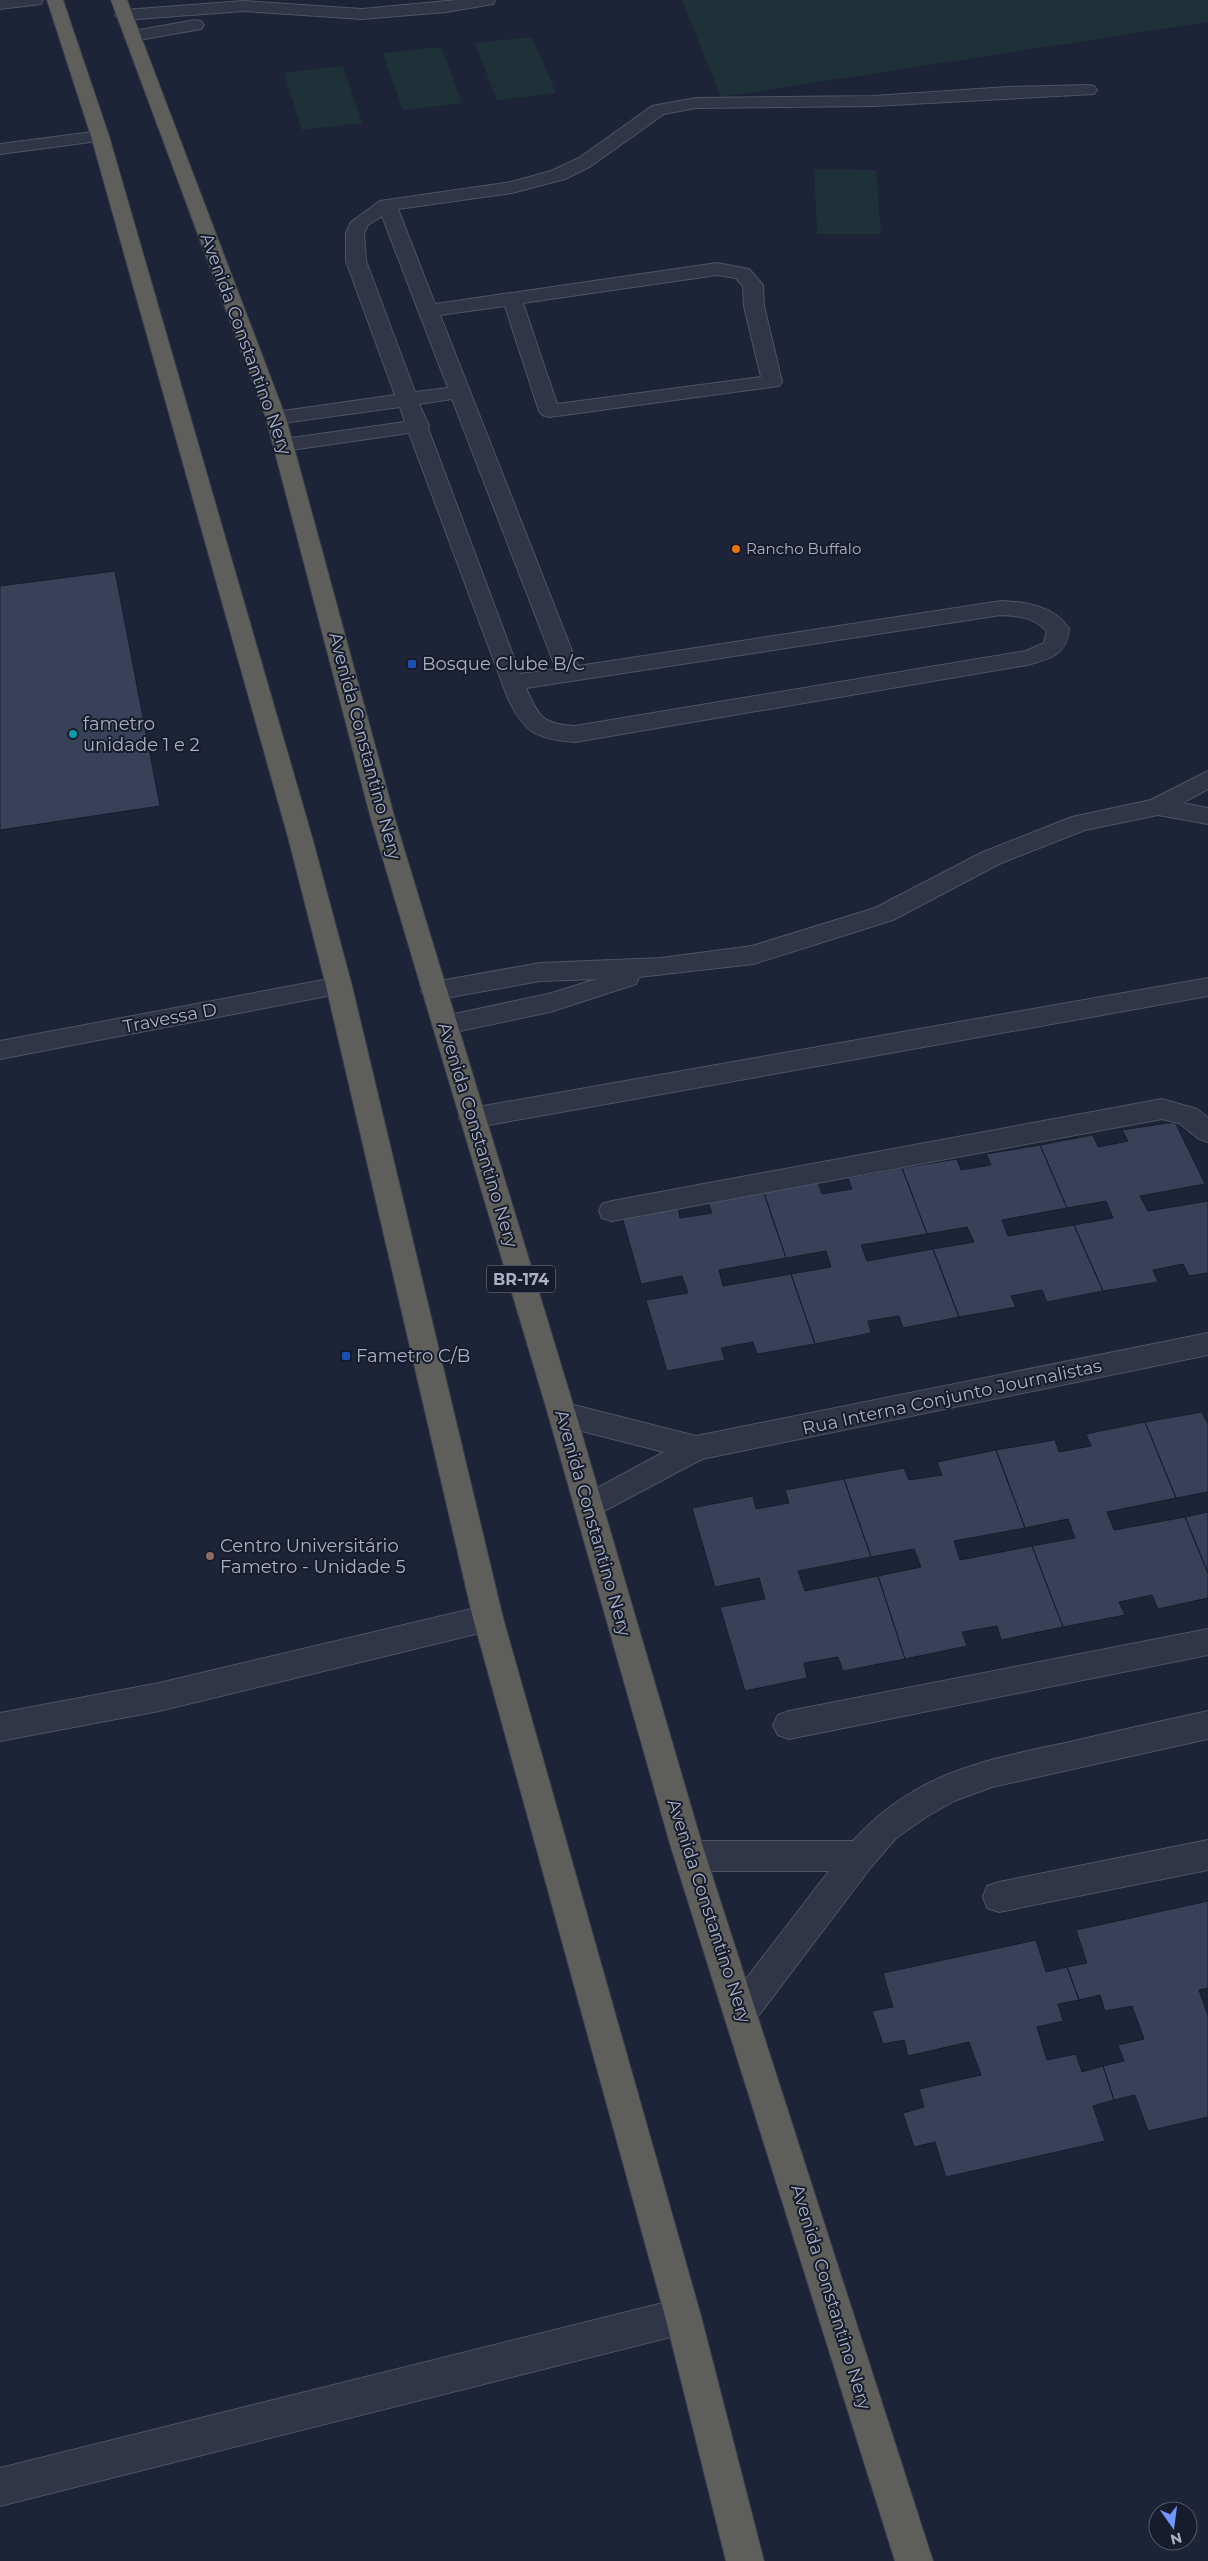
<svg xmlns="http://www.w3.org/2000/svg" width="1208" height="2561" font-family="Montserrat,sans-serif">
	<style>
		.green { fill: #1f3138 }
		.building { fill: #384158; stroke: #181e2d }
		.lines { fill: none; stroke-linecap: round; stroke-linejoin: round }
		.service-casing { stroke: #4e5365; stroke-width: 2 }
		.minor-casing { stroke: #4e5365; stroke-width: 2 }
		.trunk-casing { stroke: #383e4e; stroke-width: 2 }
		.service { fill: #303647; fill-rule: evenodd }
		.minor { fill: #303647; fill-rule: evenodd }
		.trunk { fill: #5e5e5a; fill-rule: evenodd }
		.food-dot { fill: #e8710a; stroke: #161c2b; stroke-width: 2 }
		.transit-dot { fill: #1a4fb4; stroke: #161c2b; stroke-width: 2 }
		.culture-dot { fill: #0f9aa8; stroke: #161c2b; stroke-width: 2 }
		.education-dot { fill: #8d6e63; stroke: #161c2b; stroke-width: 2 }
		.labels { text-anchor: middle; stroke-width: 4; stroke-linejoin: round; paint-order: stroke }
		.far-poi-label { font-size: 15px; fill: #aab0c5; stroke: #161c2b; text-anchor: start }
		.shield { fill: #161c2b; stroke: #7e8497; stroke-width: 1 }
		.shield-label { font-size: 16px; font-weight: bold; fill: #aab0c5 }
		.street-label { font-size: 18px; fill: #aab0c5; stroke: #161c2b }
		.poi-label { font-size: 18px; fill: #aab0c5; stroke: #161c2b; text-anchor: start }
	</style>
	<rect width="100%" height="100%" fill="#1d2437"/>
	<path class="green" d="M682 0H1208V22L721 97Z
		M532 37 556 93 497 100 475 43Z
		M441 47 462 103 403 110 383 53Z
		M343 66 362 123 302 130 284 73Z
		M814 169 876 170 881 234H817Z"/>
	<path class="building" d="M115 571 160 806 0 830V586Z
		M1175 1122 1205 1184 1140 1196 1148 1211 1208 1201V1273L1189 1276 1183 1264 1153 1270 1158 1282 1103 1291 1074 1225 1113 1218 1106 1201 1067 1208 1040 1145 1093 1135 1098 1147 1128 1141 1122 1130Z
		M1040 1145 1067 1208 1002 1220 1008 1236 1074 1225 1103 1291 1047 1302 1042 1290 1011 1296 1016 1307 959 1317 933 1249 974 1242 967 1227 927 1234 902 1168 957 1159 961 1170 991 1165 986 1154Z
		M902 1168 927 1234 861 1245 867 1261 933 1249 959 1317 903 1328 899 1316 868 1321 871 1333 815 1344 791 1274 831 1267 826 1251 786 1258 764 1193 818 1183 822 1194 852 1189 848 1178Z
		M764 1193 786 1258 719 1270 723 1286 791 1274 815 1344 757 1354 753 1342 721 1348 725 1360 667 1371 646 1300 688 1293 682 1276 641 1284 622 1217 678 1207 680 1218 712 1213 708 1202Z
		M1202 1412 1208 1424V1492L1176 1498 1145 1422Z
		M1145 1422 1176 1498 1107 1512 1114 1530 1185 1517 1208 1573V1598L1158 1609 1152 1595 1119 1602 1125 1615 1063 1627 1032 1546 1075 1538 1068 1519 1025 1528 996 1450 1055 1440 1059 1452 1091 1446 1086 1434Z
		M996 1450 1025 1528 954 1541 960 1560 1032 1546 1063 1627 1001 1640 997 1626 962 1632 967 1646 905 1659 878 1576 921 1567 914 1549 871 1557 844 1479 904 1468 909 1480 942 1475 937 1462Z
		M844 1479 871 1557 798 1571 805 1591 878 1576 905 1659 843 1671 838 1657 804 1663 807 1678 745 1691 720 1607 765 1599 759 1578 715 1587 692 1508 753 1496 756 1509 789 1503 785 1490Z
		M1208 1512V1573L1185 1517Z
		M1208 1901V1988L1199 1990 1208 2016V2117L1148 2131 1135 2095 1114 2100 1103 2066 1124 2061 1118 2045 1144 2039 1132 2006 1105 2011 1100 1995 1079 2000 1067 1967 1087 1963 1076 1930Z
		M1036 1940 1046 1972 1067 1967 1079 2000 1058 2004 1063 2021 1037 2027 1047 2060 1076 2054 1082 2072 1103 2066 1114 2100 1093 2106 1105 2141 946 2177 935 2142 914 2147 903 2113 924 2107 919 2089 981 2075 969 2042 908 2056 904 2040 883 2044 872 2011 893 2007 883 1973Z"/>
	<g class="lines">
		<defs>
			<path id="service" d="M457 0H495L493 4 487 5 446 12 362 19 244 11 124 20 118 19 115 15 118 11 124 10 244 1 362 9Z
				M195 20 201 21 204 25 201 29 133 41 127 40 124 36 127 32 133 31Z
				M1088 85 1094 86 1097 90 1094 94 873 106 696 108 664 114 591 166 565 179 512 193 398 209 435 304 717 263 749 269 763 285 764 306 782 382 779 386 549 417 542 415 539 411 505 306 440 315 578 666 1001 601C1027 602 1054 606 1069 629 1067 655 1050 659 1027 665L575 742C536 739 523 732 507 696L409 433 284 451 277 449 274 445 277 441 284 439 405 422 400 407 276 424 269 422 266 418 269 414 276 412 395 395 346 261V233L351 222 380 201 511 182 551 171 579 158 652 106 696 98 873 96 1008 87ZM382 216 448 388 415 392 366 261 364 233 368 225ZM717 275 736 278 743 286 744 306 761 377 557 404 523 303ZM452 399 556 669 520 674 428 428 429 426 419 404ZM1001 615C1020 616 1033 617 1047 631L1044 643 1026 651 575 726C542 724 539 717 526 688Z
				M339 977 348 980 352 986 348 992 0 1059V1041Z
				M1208 978V996L472 1128 463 1125 459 1118 463 1111 472 1108Z
				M488 1605 499 1609 503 1618 499 1627 488 1631 159 1711 0 1741V1713L159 1683Z"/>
			<path id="minor" d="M0 0H43L41 4 0 9Z
				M100 131 106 132 109 136 106 140 0 154V144Z
				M1208 771V789L1183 803 1208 808V824L1158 815 1085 830 999 864 893 920 753 964 639 977 636 984 550 1012 445 1034 436 1032 432 1025 436 1018 548 994 597 979 540 981 434 1000 425 997 421 991 425 985 434 982 540 963 661 958 752 946 875 908 983 852 1072 817 1151 800Z
				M1162 1099 1197 1109 1208 1118V1142L1199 1139 1179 1123 1162 1119 612 1221 602 1218 599 1211 602 1204 612 1201Z
				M1208 1333V1355L702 1459 589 1519 579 1516 574 1507 579 1498 664 1452 562 1426 552 1422 548 1414 552 1406 562 1402 696 1436Z
				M1208 1629V1655L789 1739 778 1735 773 1725 778 1715 789 1711Z
				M1208 1711V1739L992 1787 954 1801 926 1817 896 1838 871 1867 753 2023 741 2028 729 2023 724 2012 729 2001 829 1871H691L680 1867 675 1856 680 1845 691 1841H853C914 1773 984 1760 1070 1742 1116 1731 1162 1721 1208 1711Z
				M1208 1840V1870L999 1912 987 1908 983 1897 987 1886 999 1882Z
				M683 2298 696 2303 701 2316 696 2329 683 2334 0 2506V2468Z"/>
			<path id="trunk" d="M47 0H63L109 136 312 837 352 986 503 1618 701 2316 764 2561H726L665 2316 473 1618 326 986 288 837 91 136Z
				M111 0H127L286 418 395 819 576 1414 702 1844 933 2561H895L670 1844 548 1414 371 819 266 418Z"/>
		</defs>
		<use href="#service" class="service-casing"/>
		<use href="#minor" class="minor-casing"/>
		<use href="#trunk" class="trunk-casing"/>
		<use href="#service" class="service"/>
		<use href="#minor" class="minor"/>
		<use href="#trunk" class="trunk"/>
	</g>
	<circle class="food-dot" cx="736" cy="549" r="5"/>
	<g class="transit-dot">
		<rect x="407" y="659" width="10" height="10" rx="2.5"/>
		<rect x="341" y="1351" width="10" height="10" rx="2.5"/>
	</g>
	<circle class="culture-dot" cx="73" cy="734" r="5"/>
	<circle class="education-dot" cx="210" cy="1556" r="5"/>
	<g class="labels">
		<g class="far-poi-label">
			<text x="746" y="554">Rancho Buffalo</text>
		</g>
		<rect class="shield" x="487" y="1265.5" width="68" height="27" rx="4"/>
		<g class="shield-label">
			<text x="521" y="1285">BR-174</text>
		</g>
		<g class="street-label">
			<text transform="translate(246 344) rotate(70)" y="6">Avenida Constantino Nery</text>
			<text transform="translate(365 746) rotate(75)" y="6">Avenida Constantino Nery</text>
			<text transform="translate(170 1018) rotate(-11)" y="6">Travessa D</text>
			<text transform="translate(478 1135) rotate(73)" y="6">Avenida Constantino Nery</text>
			<text transform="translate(952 1397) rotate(-12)" y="6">Rua Interna Conjunto Journalistas</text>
			<text transform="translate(593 1523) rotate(74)" y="6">Avenida Constantino Nery</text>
			<text transform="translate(709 1911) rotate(72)" y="6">Avenida Constantino Nery</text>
			<text transform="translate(831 2297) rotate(73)" y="6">Avenida Constantino Nery</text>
		</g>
		<g class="poi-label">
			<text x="422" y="670">Bosque Clube B/C</text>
			<text x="83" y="730">fametro<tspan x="83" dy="21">unidade 1 e 2</tspan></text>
			<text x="356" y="1362">Fametro C/B</text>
			<text x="220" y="1552">Centro Universitário<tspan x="220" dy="21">Fametro - Unidade 5</tspan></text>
		</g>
	</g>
	<g transform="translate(1173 2526) rotate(166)"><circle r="24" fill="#161c2b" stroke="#515769"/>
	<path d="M0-4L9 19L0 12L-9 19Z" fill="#7494ff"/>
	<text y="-8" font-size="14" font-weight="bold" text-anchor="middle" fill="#aab0c5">N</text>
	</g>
</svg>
